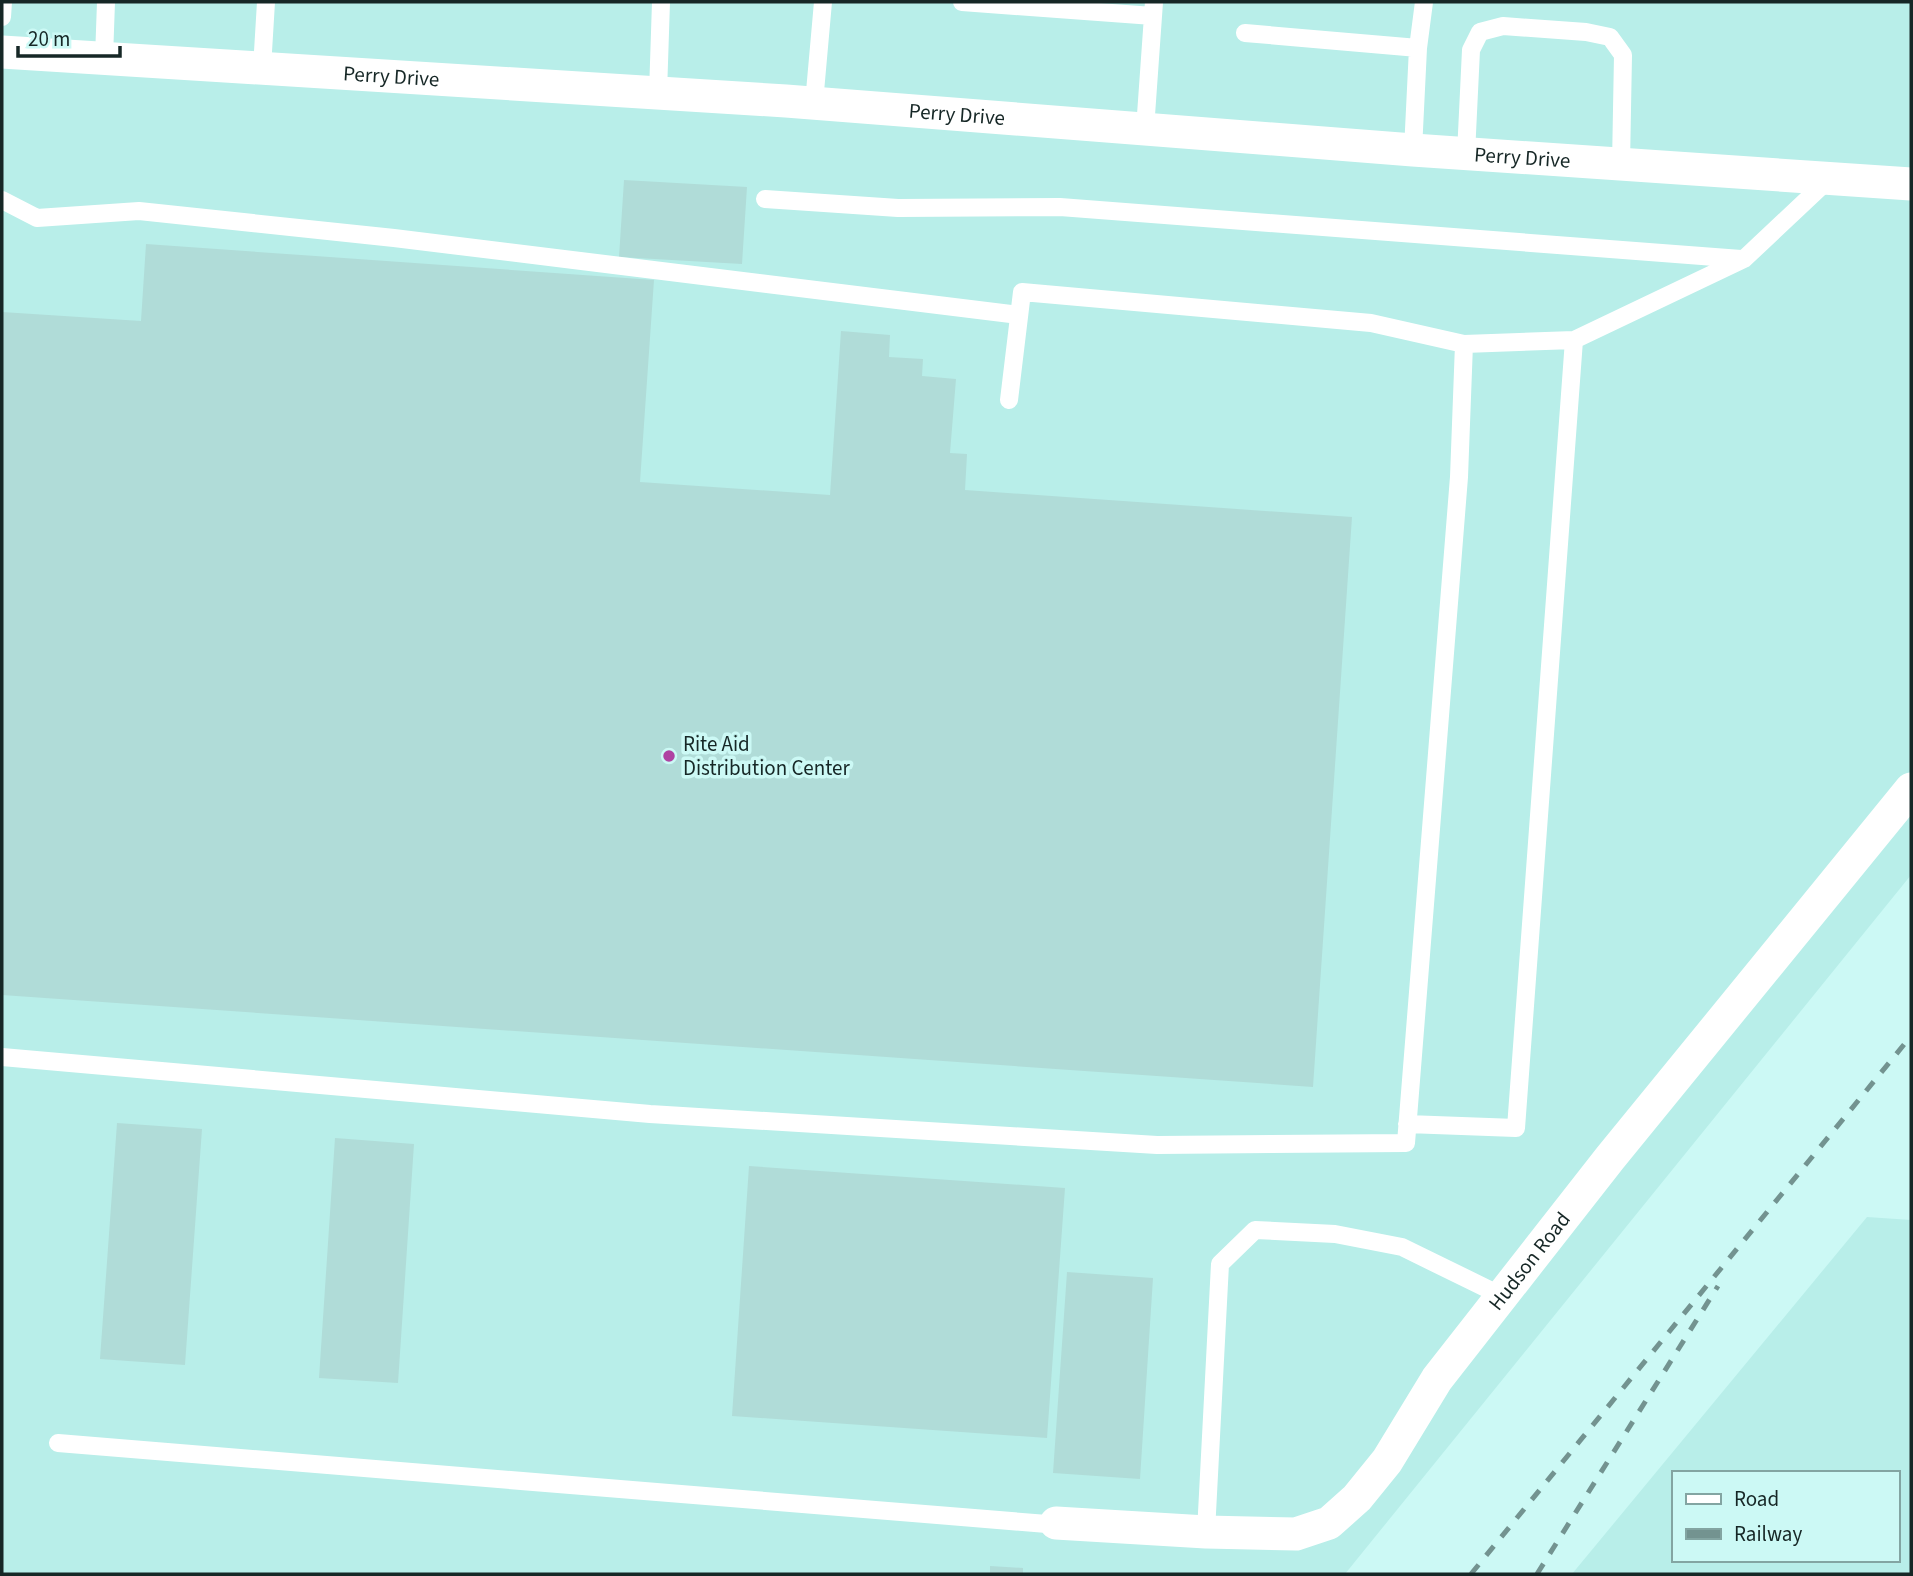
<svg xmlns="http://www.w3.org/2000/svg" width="1913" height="1576" font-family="'Source Sans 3',sans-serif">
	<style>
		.built { fill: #b8eee9; fill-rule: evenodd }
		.building { fill: #b0dcd8 }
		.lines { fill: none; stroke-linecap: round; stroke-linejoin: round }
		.service { stroke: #fff; stroke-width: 18 }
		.minor { stroke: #fff; stroke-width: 33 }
		.rail { stroke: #739390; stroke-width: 5; stroke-dasharray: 12 12; stroke-linecap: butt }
		.poi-dot { fill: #af43a2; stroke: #ccf9f5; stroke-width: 2.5 }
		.labels { text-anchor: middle; stroke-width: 7; stroke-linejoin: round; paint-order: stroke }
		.street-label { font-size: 21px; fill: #162726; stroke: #ccf9f5 }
		.poi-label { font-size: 21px; fill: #162726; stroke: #ccf9f5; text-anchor: start }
	</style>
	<rect width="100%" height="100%" fill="#ccf9f5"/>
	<path class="built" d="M2 2H1911V875L1345 1574H2Z
		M1867 1217 1911 1220V1574H1572ZM1673 1473H1897V1560H1673Z"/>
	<path class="building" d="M624 180 747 187 742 264 619 257Z
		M146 244 654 280 640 482 830 495 841 331 890 335 889 357 923 359 922 376 956 379 950 453 967 454 965 490 1352 517 1313 1087 2 995V312L141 321Z
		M117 1123 202 1129 185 1365 100 1359Z
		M335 1138 414 1144 398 1383 319 1378Z
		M749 1166 1065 1188 1047 1438 732 1416Z
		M1067 1272 1153 1278 1140 1479 1053 1473Z
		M990 1566 1023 1568V1574H990Z"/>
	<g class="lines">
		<path class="service" d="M962 2 1153 16
			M2 17 3 2
			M1245 33 1418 48 1413 150
			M1418 48 1424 2
			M104 58 106 2
			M262 68 266 2
			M658 93 661 2
			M814 103 823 2
			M1145 129 1154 2
			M1466 154 1471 50 1480 32 1503 26 1586 32 1610 37 1623 55 1621 164
			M765 199 898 208 1060 207 1741 259
			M2 200 37 218 139 211 394 238 1019 315
			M1009 400 1022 292 1371 323 1464 344
			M2 1057 650 1114 1157 1145 1406 1143 1459 477 1464 344 1574 340 1744 259 1829 179
			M1407 1124 1516 1128 1574 340
			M58 1443 1047 1524 1056 1523
			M1206 1532 1220 1264 1255 1230 1335 1234 1402 1247 1502 1296"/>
		<g class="minor">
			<path id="s1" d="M2 52 786 101 1413 150 1911 184"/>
			<path id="s2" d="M1056 1523 1206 1532 1296 1534 1329 1523 1357 1498 1387 1461 1437 1379 1610 1158 1911 789"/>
		</g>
		<path class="rail" d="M1471 1574 1911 1036
			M1537 1574 1718 1286"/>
	</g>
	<circle class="poi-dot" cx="669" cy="756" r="7"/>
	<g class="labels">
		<g class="street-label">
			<text dy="7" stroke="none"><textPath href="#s1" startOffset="390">Perry Drive</textPath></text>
			<text dy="7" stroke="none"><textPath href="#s1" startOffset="957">Perry Drive</textPath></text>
			<text dy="7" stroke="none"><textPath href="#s1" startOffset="1524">Perry Drive</textPath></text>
			<text dy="7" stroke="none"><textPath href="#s2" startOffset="606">Hudson Road</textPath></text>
		</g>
		<g class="poi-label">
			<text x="683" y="751">Rite Aid<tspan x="683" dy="24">Distribution Center</tspan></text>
		</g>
	</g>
	<rect width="1913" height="1576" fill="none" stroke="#162726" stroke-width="7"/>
	<rect x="1672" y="1471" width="228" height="91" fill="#ccf9f5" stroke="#83a5a2" stroke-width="2"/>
	<rect x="1686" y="1494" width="35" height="10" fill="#ffffff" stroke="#83a5a2" stroke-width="2"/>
	<text x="1734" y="1506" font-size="21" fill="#162726">Road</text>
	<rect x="1686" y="1529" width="35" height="10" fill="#739390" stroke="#83a5a2" stroke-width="2"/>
	<text x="1734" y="1541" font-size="21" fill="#162726">Railway</text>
	<path d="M18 46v10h102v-10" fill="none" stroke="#162726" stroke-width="3.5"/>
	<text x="28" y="46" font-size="21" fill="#162726" stroke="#ccf9f5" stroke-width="5" paint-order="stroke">20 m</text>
</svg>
